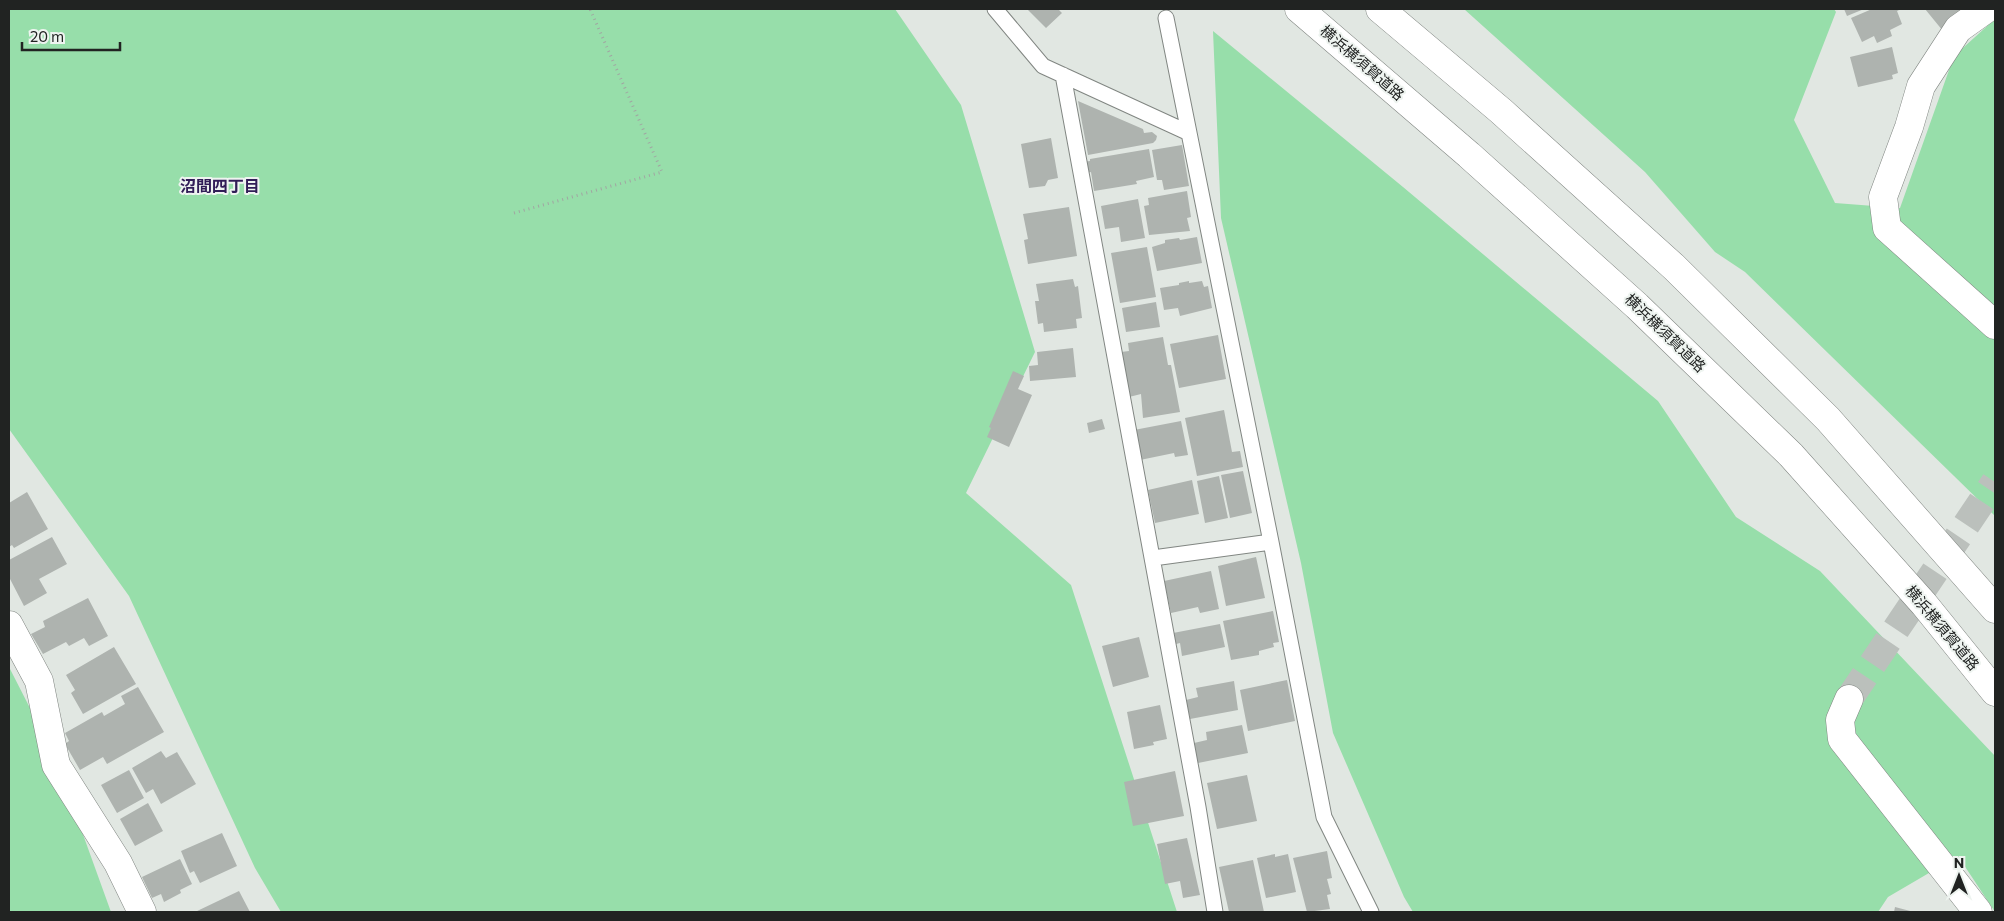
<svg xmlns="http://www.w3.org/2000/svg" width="2004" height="921" font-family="Commissioner,'Noto Sans JP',sans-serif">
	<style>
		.green { fill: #97deaa }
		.building { fill: #aeb3af }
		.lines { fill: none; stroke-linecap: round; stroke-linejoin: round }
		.street-tunnel { stroke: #bbc0bc; stroke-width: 28; stroke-dasharray: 28 14; stroke-linecap: butt }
		.lane-casing { stroke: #818682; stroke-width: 17 }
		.street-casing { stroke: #818682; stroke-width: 29 }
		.highway-casing { stroke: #818682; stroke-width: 29 }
		.path { stroke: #a1a6a2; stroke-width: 3; stroke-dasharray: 1 4; stroke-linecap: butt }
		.lane { stroke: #fff; stroke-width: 15 }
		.street { stroke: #fff; stroke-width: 28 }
		.highway { stroke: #fff; stroke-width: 28 }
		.labels { text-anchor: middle; stroke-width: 4; stroke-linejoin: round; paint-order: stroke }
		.street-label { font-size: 15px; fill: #212322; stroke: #eef4f0 }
		.neighbourhood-label { font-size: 16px; font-weight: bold; fill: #311d57; stroke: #eef4f0 }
	</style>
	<rect width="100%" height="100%" fill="#e1e7e2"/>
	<path class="green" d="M9 9H895L961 105 1035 352 966 493 1071 585 1177 912H281L255 868 129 596 9 429Z
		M1464 9H1834L1836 12 1794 120 1835 203 1900 208 1954 56 1995 19V516L1745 272 1715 252 1645 172Z
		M1213 31 1403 187 1658 401 1736 517 1820 571 1995 756V912L1958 856 1888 897 1878 912H1413L1404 897 1333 733 1301 563 1221 218Z
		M9 667 55 757 111 912H9Z"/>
	<path class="building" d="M1027 9H1060L1059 10 1062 13 1046 28Z
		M1844 9H1864L1847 16Z
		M1872 9H1901L1897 11 1902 24 1890 30 1892 36 1877 43 1874 36 1862 42 1851 18Z
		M1925 9H1972L1943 31Z
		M1892 47 1898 73 1892 75 1893 79 1858 87 1850 57Z
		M1078 101 1143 129 1144 133 1152 132 1157 136 1156 140 1153 143 1088 155Z
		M1051 138 1058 178 1048 180 1045 186 1029 188 1021 144Z
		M1182 145 1189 186 1164 190 1162 180H1157L1152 150Z
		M1149 149 1154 177 1136 181 1137 184 1094 191 1091 172 1084 174 1082 162 1090 161V159Z
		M1187 191 1191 217 1187 218 1190 231 1149 235 1144 206 1149 205 1148 198Z
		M1138 199 1145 238 1121 242 1119 227 1105 229 1101 206Z
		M1069 207 1077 256 1028 264 1024 240 1028 239 1023 214Z
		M1197 237 1202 263 1157 271 1152 247 1165 243V240L1179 238 1180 240Z
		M1147 247 1156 297 1120 303 1111 253Z
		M1073 279 1075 287 1078 286 1082 318 1076 319 1077 328 1044 332 1043 323 1038 324 1035 301H1039L1036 284Z
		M1189 281V283L1202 281 1204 287 1208 286 1212 308 1180 316 1178 308 1164 310 1160 288 1179 285V283Z
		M1156 302 1160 327 1126 332 1122 308Z
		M1218 335 1226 379 1179 388 1170 344Z
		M1163 337 1168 365H1171L1180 412 1143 418 1141 394 1129 397 1121 352 1129 351 1128 343Z
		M1073 348 1076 377 1030 381 1029 366 1038 365 1037 352Z
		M1013 371 1024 376 1018 389 1032 395 1009 447 987 437 991 428 989 427Z
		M1224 410 1232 452 1240 451 1243 467 1197 476 1185 418Z
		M1102 419 1105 429 1089 433 1087 423Z
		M1181 421 1188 455 1175 457 1174 453 1140 460 1134 430Z
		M1243 471 1252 513 1230 518 1221 475Z
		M1219 476 1228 518 1205 523 1197 481Z
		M1192 480 1199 514 1155 523 1148 490Z
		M27 492 48 529 14 548 12 545 9 547V503Z
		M52 537 67 564 39 579 47 593 24 606 9 577V560Z
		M1256 557 1265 598 1226 606 1218 566Z
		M1211 571 1219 609 1200 613 1198 607 1171 613 1164 581Z
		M88 598 108 636 89 646 84 638 69 646 66 642 43 654 31 634 45 627 43 621Z
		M1273 611 1279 642 1273 643 1274 647 1259 651V655L1231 660 1223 621Z
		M1220 624 1225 647 1182 656 1180 643 1176 644 1173 633Z
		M1139 637 1149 677 1113 687 1102 646Z
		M114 647 136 684 83 714 71 693 75 690 66 675Z
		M1287 680 1295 721 1248 731 1240 690Z
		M1234 681 1238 710 1190 719 1186 700 1198 697 1196 688Z
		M138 687 164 732 107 764 103 757 80 770 65 744 69 741 65 733 102 712 104 716 125 704 121 696Z
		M1160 705 1167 739 1153 742 1154 745 1134 749 1127 712Z
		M1242 725 1248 753 1198 763 1194 743 1207 740 1206 732Z
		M161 751 166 758 177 752 196 784 161 804 153 789 146 793 132 768Z
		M129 770 144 798 117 813 101 785Z
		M1175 771 1184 816 1133 826 1124 782Z
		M1247 775 1257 821 1217 829 1207 783Z
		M148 803 163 831 135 846 120 819Z
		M222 833 237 866 200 883 194 871 190 873 181 851Z
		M1187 838 1200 895 1183 898 1180 881 1165 884 1157 844Z
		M1327 851 1332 878 1327 879 1331 894 1327 895 1330 909 1307 912 1293 858Z
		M1275 854V857L1288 854 1296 892 1266 898 1257 858Z
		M180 859 192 884 180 890 181 893 164 902 161 894 152 898 142 877Z
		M1253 860 1264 912H1229L1219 867Z
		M239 891 250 912H195Z
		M1895 907 1914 912H1894Z"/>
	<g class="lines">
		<path class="street-tunnel" d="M1849 699 1995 482"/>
		<defs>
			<path id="lane" d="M995 9 1043 66 1189 133
				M1166 18 1271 542 1324 817 1371 912
				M1063 75 1198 807 1215 912
				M1153 558 1271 542"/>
			<path id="street" d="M1986 9 1958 29 1921 86 1909 127 1883 197 1887 228 1995 325
				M9 625 39 681 56 765 118 863 142 912
				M1849 699 1840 720 1842 739 1978 912"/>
			<path id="highway" d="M1299 9 1469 155 1637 306 1791 455 1924 604 1995 692
				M1380 9 1501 111 1674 267 1828 419 1995 609"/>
		</defs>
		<use href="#lane" class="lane-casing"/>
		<use href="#street" class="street-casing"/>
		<use href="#highway" class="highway-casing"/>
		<path class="path" d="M514 213 662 172 590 9"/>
		<use href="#lane" class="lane"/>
		<use href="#street" class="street"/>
		<use href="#highway" class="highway"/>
	</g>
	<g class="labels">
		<g class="street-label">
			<text transform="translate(1362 63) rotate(41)" y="5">横浜横須賀道路</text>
			<text transform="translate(1665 333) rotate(44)" y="5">横浜横須賀道路</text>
			<text transform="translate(1942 628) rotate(50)" y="5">横浜横須賀道路</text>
		</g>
		<g class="neighbourhood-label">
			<text x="220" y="192">沼間四丁目</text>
		</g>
	</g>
	<rect width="2004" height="921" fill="none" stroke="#212322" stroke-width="20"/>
	<g transform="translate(1959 876)" stroke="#eef4f0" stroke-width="4" paint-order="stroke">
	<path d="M0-4L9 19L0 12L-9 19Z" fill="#212322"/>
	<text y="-8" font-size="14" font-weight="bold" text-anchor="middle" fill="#212322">N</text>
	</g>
	<path d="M22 42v8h98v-8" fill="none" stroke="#212322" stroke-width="2.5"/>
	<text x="30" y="42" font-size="15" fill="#212322" stroke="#eef4f0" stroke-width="4" paint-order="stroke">20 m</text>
</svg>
